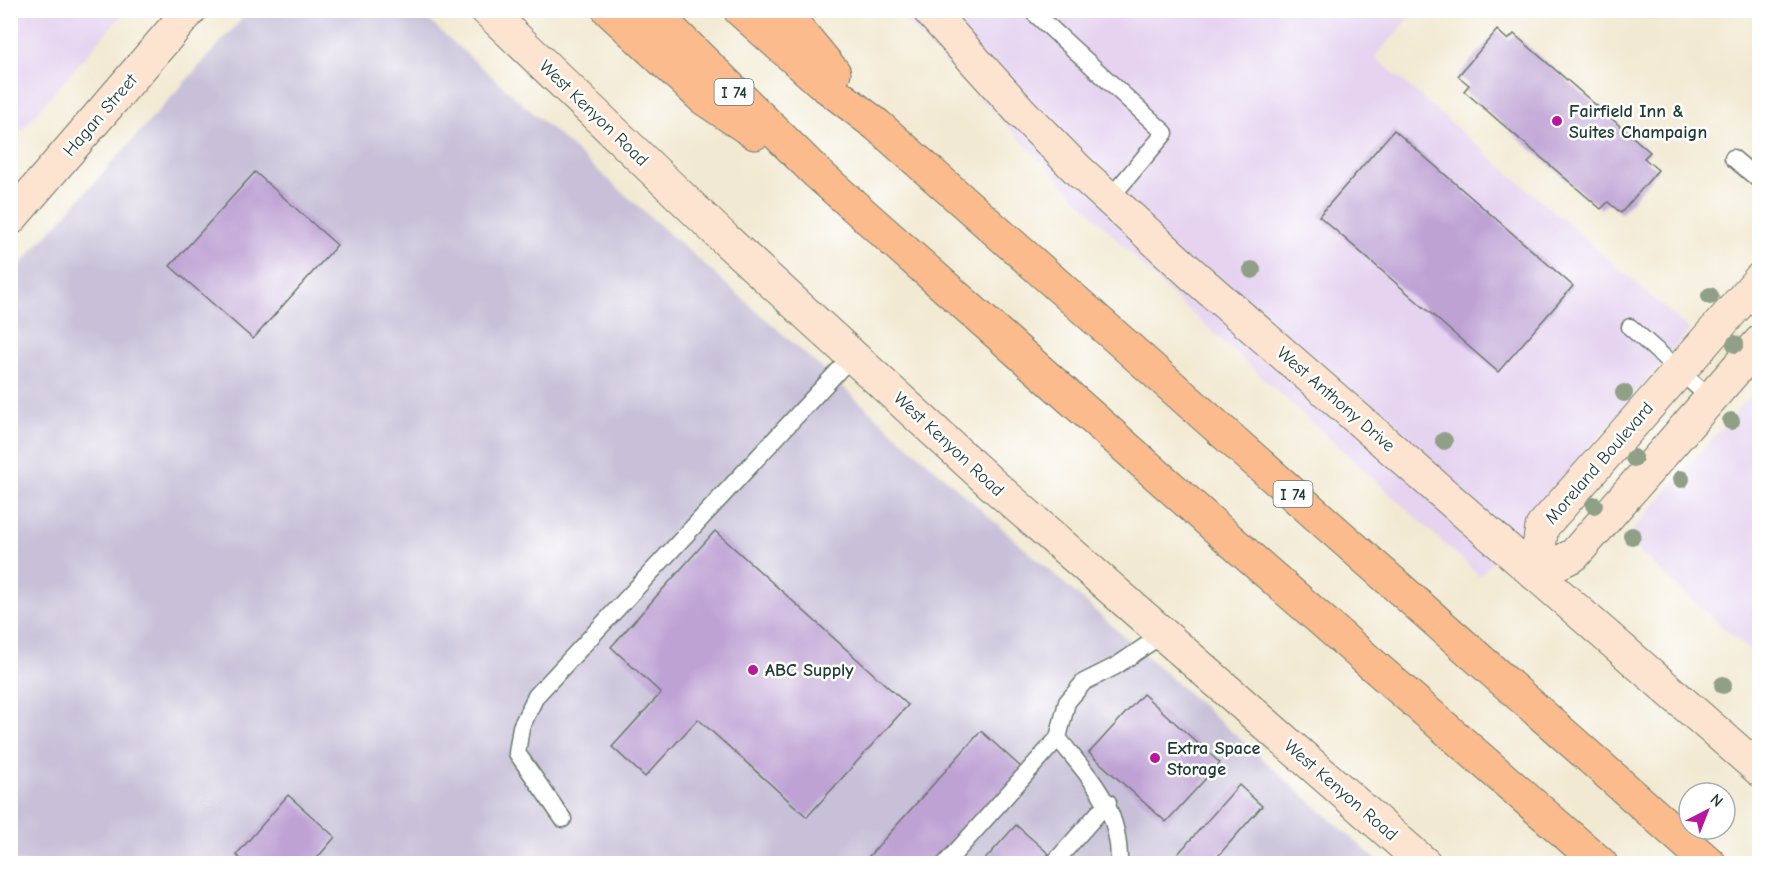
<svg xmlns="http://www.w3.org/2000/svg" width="1770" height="874" font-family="'Comic Neue',sans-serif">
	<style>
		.built { fill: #e5d3f0 }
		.industrial { fill: #c7c0d8 }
		.building { fill: #bea2d4 }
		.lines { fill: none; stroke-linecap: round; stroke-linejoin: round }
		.lane-casing { stroke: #69796b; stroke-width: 19 }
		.secondary-casing { stroke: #69796b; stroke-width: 35 }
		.highway-casing { stroke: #69796b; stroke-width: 35 }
		.lane { stroke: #fff; stroke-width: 16 }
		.secondary { stroke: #fde4d1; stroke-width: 33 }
		.highway { stroke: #fbbb8d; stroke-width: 33 }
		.tree { fill: #8fa087 }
		.poi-dot { fill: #b5179e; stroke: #fff; stroke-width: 2 }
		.labels { text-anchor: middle; stroke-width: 5; stroke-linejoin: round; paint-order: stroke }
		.shield { fill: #fff; stroke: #627771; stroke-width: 1.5 }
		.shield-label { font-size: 16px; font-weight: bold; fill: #1f3d34 }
		.poi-label { font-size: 18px; font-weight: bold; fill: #1f3d34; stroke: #fff; text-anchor: start }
		.street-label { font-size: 18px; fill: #1f3d34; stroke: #fff }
	</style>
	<rect width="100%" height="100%" fill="#fff"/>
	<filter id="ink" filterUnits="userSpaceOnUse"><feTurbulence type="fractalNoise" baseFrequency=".0167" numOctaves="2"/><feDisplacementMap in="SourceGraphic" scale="12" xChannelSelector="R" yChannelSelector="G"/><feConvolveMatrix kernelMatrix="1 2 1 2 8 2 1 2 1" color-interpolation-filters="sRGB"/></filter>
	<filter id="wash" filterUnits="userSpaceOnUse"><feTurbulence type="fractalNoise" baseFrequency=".008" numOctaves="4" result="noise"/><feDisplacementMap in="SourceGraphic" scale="24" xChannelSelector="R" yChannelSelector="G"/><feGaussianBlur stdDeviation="1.35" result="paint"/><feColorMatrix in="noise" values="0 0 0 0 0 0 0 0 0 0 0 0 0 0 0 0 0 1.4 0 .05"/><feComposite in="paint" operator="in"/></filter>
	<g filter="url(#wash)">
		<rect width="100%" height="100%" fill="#f2e9d2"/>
		<path class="built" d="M11 10 125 11 11 142 10 11Z
			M896 11H1416L1375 57 1690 330 1480 576 1161 285Z
			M1759 385V659L1625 539Z"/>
		<path class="industrial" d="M249 11H418L1380 863H11L10 276Z"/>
		<g id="blocks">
			<path class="building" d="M1497 30 1508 40 1514 34 1650 152 1644 158 1658 170 1621 213 1608 202 1601 209 1464 91 1469 85 1458 76Z
				M1394 130 1573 286 1498 372 1319 216Z
				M255 172 337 245 253 339 170 266Z
				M715 531 908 705 807 817 698 719 645 777 612 747 661 693 611 647Z
				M1143 694 1220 763 1166 822 1089 753Z
				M981 731 1023 769 938 864H862Z
				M1239 785 1262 806 1211 864H1169Z
				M288 795 335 837 312 864H246L236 855Z
				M1016 825 1049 854 1040 864H981Z"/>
		</g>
	</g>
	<g filter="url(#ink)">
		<use href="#blocks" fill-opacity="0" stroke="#69796b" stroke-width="1.5"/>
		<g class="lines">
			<defs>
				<path id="lane" d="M1031 10 1165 133 1110 198
					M1733 158 1760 181
					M1630 327 1710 398
					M1058 738C1091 780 1120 806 1119 864
					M563 819 517 753 521 727 536 696 853 355
					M945 864 1058 738 1067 702 1084 682 1116 666 1163 634
					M1053 864 1108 802"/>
				<path id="secondary" d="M487 10 726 240 992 484 1425 864
					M929 10 1021 112 1078 170 1193 275 1760 770
					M10 219 190 10
					M1535 574 1542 527 1760 279
					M1535 574 1574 555 1760 342"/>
				<path id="highway" d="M609 10 703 98 755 133
					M651 10 817 173 1255 562 1601 864
					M740 10 822 83 877 125 1710 864
					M782 10 834 73"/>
			</defs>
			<use href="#lane" class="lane-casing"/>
			<use href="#secondary" class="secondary-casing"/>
			<use href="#highway" class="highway-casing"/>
			<use href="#lane" class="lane"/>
			<use href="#secondary" class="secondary"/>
			<use href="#highway" class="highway"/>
		</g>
		<g class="tree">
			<circle cx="1252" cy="270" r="9"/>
			<circle cx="1710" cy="296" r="9"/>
			<circle cx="1735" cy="344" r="9"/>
			<circle cx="1624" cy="393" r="9"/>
			<circle cx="1731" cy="421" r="9"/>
			<circle cx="1444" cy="441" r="9"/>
			<circle cx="1634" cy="458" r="9"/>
			<circle cx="1681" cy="479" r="9"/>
			<circle cx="1594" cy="505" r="9"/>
			<circle cx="1632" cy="536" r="9"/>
			<circle cx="1723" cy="685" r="9"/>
		</g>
	</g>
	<g class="poi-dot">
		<circle cx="1557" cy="121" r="6"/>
		<circle cx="753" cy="670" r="6"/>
		<circle cx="1155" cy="758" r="6"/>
	</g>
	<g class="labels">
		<g class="shield">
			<rect x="714.5" y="79" width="39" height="26" rx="4.5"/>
			<rect x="1273.5" y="481" width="39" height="26" rx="4.5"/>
		</g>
		<g class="shield-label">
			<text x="734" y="98">I 74</text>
			<text x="1293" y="500">I 74</text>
		</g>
		<g class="poi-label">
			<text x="1569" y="117">Fairfield Inn &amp;<tspan x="1569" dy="21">Suites Champaign</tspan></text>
			<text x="765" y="676">ABC Supply</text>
			<text x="1167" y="754">Extra Space<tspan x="1167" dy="21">Storage</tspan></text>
		</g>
		<g class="street-label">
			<text transform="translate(594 113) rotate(44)" y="6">West Kenyon Road</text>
			<text transform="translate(100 115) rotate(-49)" y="6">Hagan Street</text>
			<text transform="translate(1336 399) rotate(41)" y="6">West Anthony Drive</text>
			<text transform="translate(949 444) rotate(43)" y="6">West Kenyon Road</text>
			<text transform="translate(1599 463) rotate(-49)" y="6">Moreland Boulevard</text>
			<text transform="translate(1341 790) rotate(41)" y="6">West Kenyon Road</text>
		</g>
	</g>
	<rect width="1770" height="874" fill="none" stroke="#fff" stroke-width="36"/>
	<g transform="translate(1707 811) rotate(42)"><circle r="28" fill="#ffffff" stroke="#a5b1ae" stroke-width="1.5"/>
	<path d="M0-4.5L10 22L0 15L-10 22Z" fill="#b5179e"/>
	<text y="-9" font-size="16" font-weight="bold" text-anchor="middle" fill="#1f3d34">N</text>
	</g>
</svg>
